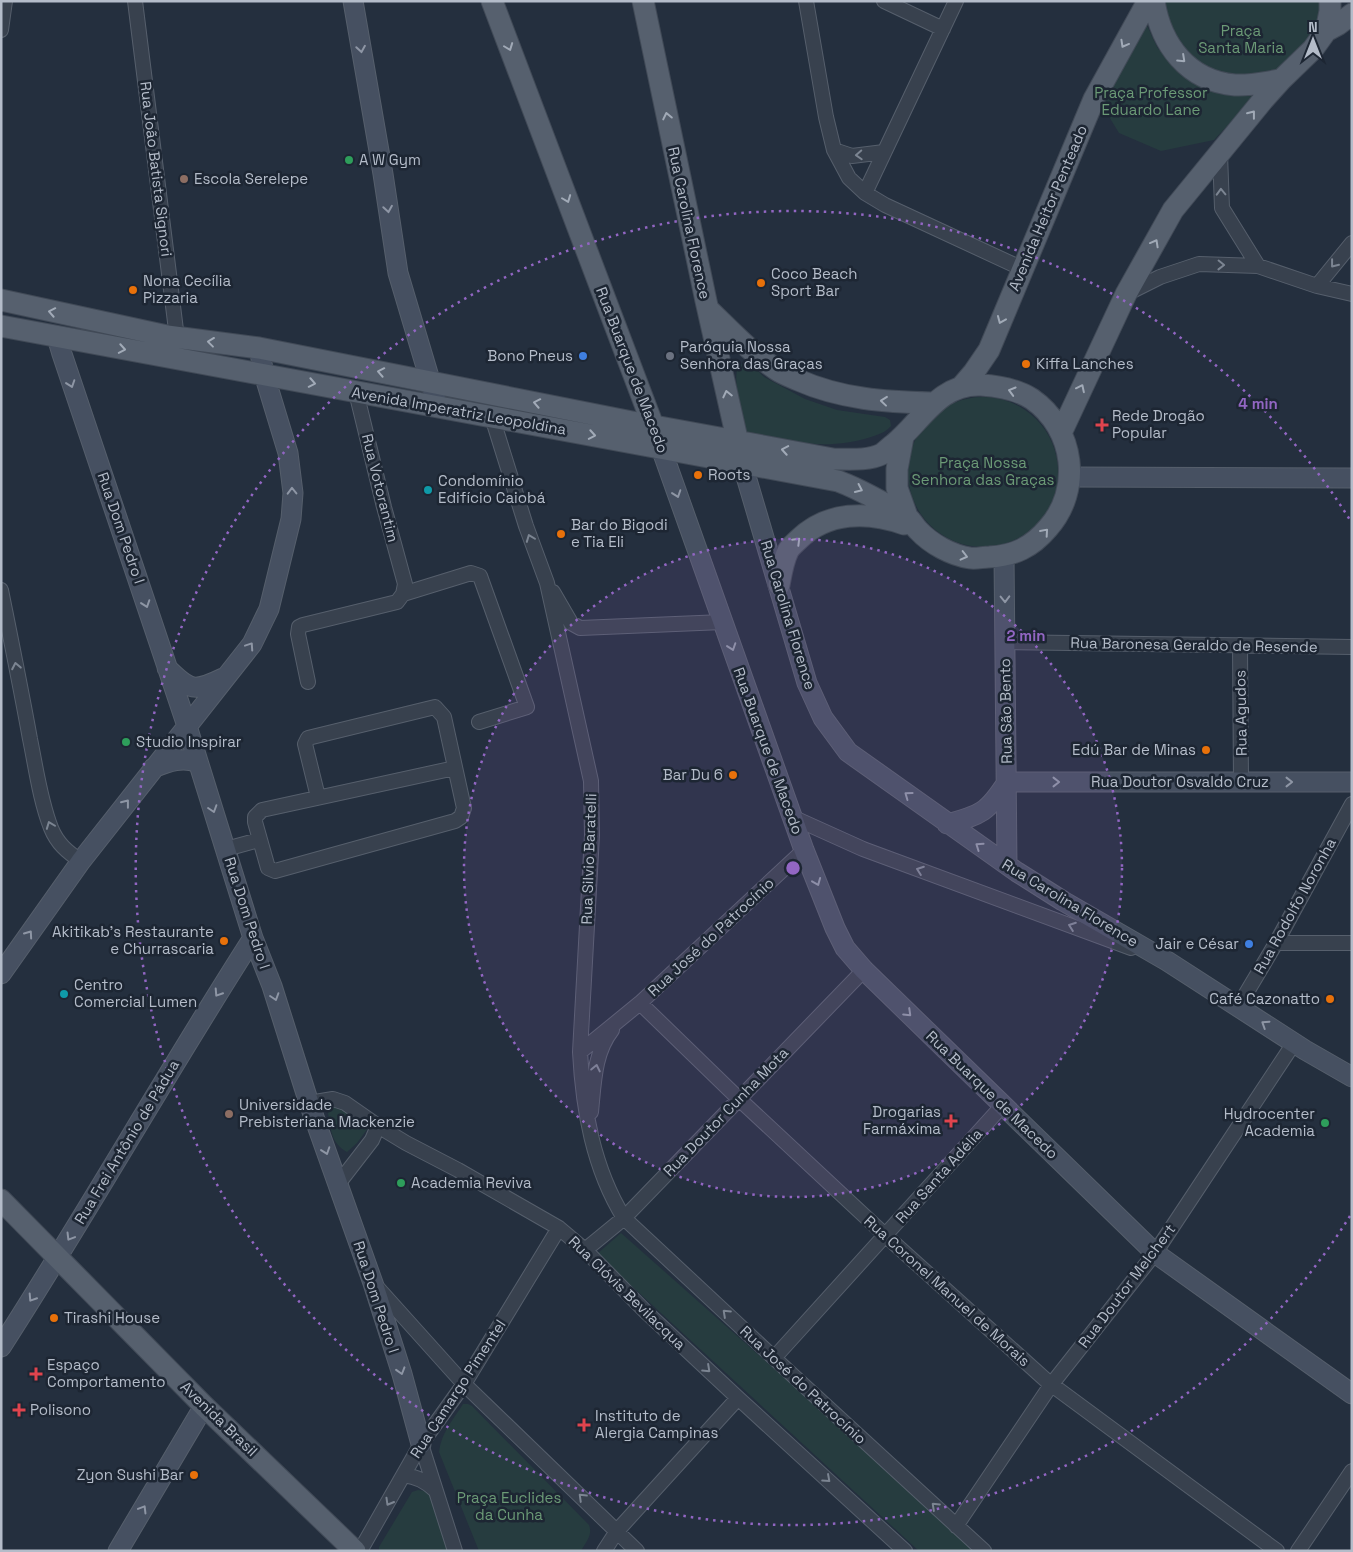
<svg xmlns="http://www.w3.org/2000/svg" width="1353" height="1552" font-family="'Space Grotesk',sans-serif">
	<style>
		.green { fill: #263c3f }
		.lines { fill: none; stroke-linecap: round; stroke-linejoin: round }
		.street-casing { stroke: #565f6c; stroke-width: 16 }
		.secondary-casing { stroke: #565f6c; stroke-width: 21 }
		.primary-casing { stroke: #414a57; stroke-width: 23 }
		.street { stroke: #38414e; stroke-width: 14 }
		.secondary { stroke: #465061; stroke-width: 19 }
		.primary { stroke: #56606e; stroke-width: 21 }
		.oneway { stroke: #a1aab7 }
		.oneway2 { stroke: #8e96a5 }
		.oneway3 { stroke: #7c8592 }
		.ring { fill: none; stroke: #9266c3; stroke-width: 2.5; stroke-dasharray: 2.5 5 }
		.leisure-dot { fill: #2e9e5b; stroke: #1d2633; stroke-width: 2 }
		.education-dot { fill: #8d6e63; stroke: #1d2633; stroke-width: 2 }
		.food-dot { fill: #e8710a; stroke: #1d2633; stroke-width: 2 }
		.shop-dot { fill: #3f7fe0; stroke: #1d2633; stroke-width: 2 }
		.worship-dot { fill: #6b7280; stroke: #1d2633; stroke-width: 2 }
		.health-dot { fill: #e0444e; stroke: #1d2633; stroke-width: 2 }
		.culture-dot { fill: #0f9aa8; stroke: #1d2633; stroke-width: 2 }
		.labels { text-anchor: middle; stroke-width: 5; stroke-linejoin: round; paint-order: stroke }
		.park-label { font-size: 15px; fill: #6b9a76; stroke: #1d2633 }
		.poi-label { font-size: 15px; fill: #b4bcc9; stroke: #1d2633; text-anchor: start }
		.street-label { font-size: 15px; fill: #b4bcc9; stroke: #1d2633 }
		.centre { fill: #9266c3; stroke: #1d2633; stroke-width: 2.5 }
		.ring-label { font-size: 15px; text-anchor: middle; font-weight: bold; fill: #9266c3; stroke: #1d2633; stroke-width: 5; stroke-linejoin: round; paint-order: stroke }
	</style>
	<rect width="100%" height="100%" fill="#242f3e"/>
	<path class="green" d="M1161 1H1321C1320 10 1319 20 1316 27 1301 58 1269 83 1233 79 1224 77 1195 62 1184 57Z
		M1145 21 1157 47 1172 65 1258 93 1214 140 1161 151 1119 133 1108 115 1104 94Z
		M744 363 751 364 764 377 805 399 837 410 885 417 890 420 891 426C885 433 879 434 871 437 829 451 788 442 747 433 743 414 732 385 738 366Z
		M908 472a75 75 0 1 1 150 0a75 75 0 1 1-150 0Z
		M331 1107H339L368 1128 357 1143 347 1152C331 1143 331 1130 328 1113Z
		M621 1233 980 1551H919L597 1254Z
		M463 1404H468L472 1406 589 1525C593 1535 586 1542 581 1551H479L439 1452C441 1433 453 1420 463 1404Z
		M418 1490 425 1491 430 1495 451 1551H379V1547L412 1492Z"/>
	<g class="lines">
		<defs>
			<path id="street" d="M135 1 177 338
				M806 1 826 117 834 150 849 178 865 193 885 205 1023 269
				M884 1 943 29
				M1 30 5 1
				M834 150 852 156 884 152
				M1220 154 1222 208 1258 266
				M865 193 956 1
				M1317 286 1352 243
				M1126 294 1160 277 1199 264 1258 266 1317 286 1352 294
				M492 417 526 526 547 583 591 781 592 835 580 1052C583 1109 593 1168 624 1218L774 1358 984 1551
				M1 590C11 640 21 689 30 739 36 768 40 800 51 828 57 843 67 852 81 861
				M553 592 571 623 580 628 723 622
				M403 594 471 573 480 576 527 707 479 722
				M1005 642 1352 647
				M1240 645 1241 782
				M308 682 298 634 299 627 303 625 397 602 403 594 405 584 384 507 356 392
				M318 797 305 744 308 738 435 707 444 717 464 808 461 817 455 821 275 871 268 868 255 822V817L262 810 455 768
				M792 817 863 849 1131 948
				M226 849 259 840
				M1276 943H1352
				M640 1003 739 1099 885 1235 1048 1382 1277 1551
				M1238 1007 1276 943 1352 804
				M580 1052 640 1003 804 850
				M309 1103 333 1099 345 1103 378 1126 406 1143 458 1170 559 1228 585 1250 645 1311 738 1398 905 1551
				M591 1112C594 1083 594 1053 612 1030
				M338 1184 372 1140 378 1126
				M585 1250 624 1218 864 970
				M376 1286 464 1384 637 1551
				M774 1358 1003 1105
				M421 1444 455 1551
				M404 1475C417 1477 425 1481 435 1490
				M956 1526 1051 1385 1155 1253 1294 1043
				M360 1551 421 1444 464 1384 559 1228
				M604 1551 617 1531 738 1398
				M1298 1551 1352 1471"/>
			<path id="secondary" d="M353 1 383 174 398 273 438 407
				M57 337 62 354 187 726 253 938 272 986 309 1103 373 1283 402 1374 421 1444
				M661 448 804 850 835 928 845 948 864 970 1155 1253 1352 1394
				M742 463 807 683 823 718 848 752 1017 872 1063 901 1167 961 1305 1050 1352 1077
				M1070 477 1352 478
				M1004 556 1007 865
				M167 668C190 691 194 692 223 678
				M153 768C168 762 183 756 198 763
				M1007 782H1352
				M947 824C981 815 988 812 1007 782
				M1 974 81 861 252 644 269 609 291 519 293 493 288 453 264 374 259 348
				M1 1347C88 1212 167 1072 253 938
				M118 1551 204 1406"/>
			<path id="primary" d="M492 1 657 436
				M643 1 706 301 740 452
				M1154 1C1161 45 1188 81 1235 85 1251 86 1266 82 1281 80
				M1326 31 1339 24 1352 14
				M1 300 167 336 259 348 632 422 833 459C848 459 868 461 882 454 886 451 890 447 894 444 922 421 939 383 981 385 998 386 1018 390 1032 399 1075 429 1082 490 1048 528 1032 547 1014 556 989 557 983 557 976 559 970 558 951 555 931 544 918 530 914 526 912 521 908 518 902 514 895 510 889 506 871 496 857 488 838 481L1 326
				M708 309C730 330 751 353 777 370 783 374 791 377 798 380 841 399 885 402 932 403
				M962 386 974 372 989 350 1094 99 1148 1
				M1061 433 1126 294 1173 210 1263 100 1281 80 1313 49 1326 31 1330 11V1
				M903 437 897 469V488L908 519
				M779 585C781 574 783 561 788 551 790 547 795 543 798 540 827 511 868 511 904 524
				M1 1200 204 1406 355 1551"/>
		</defs>
		<use href="#street" class="street-casing"/>
		<use href="#secondary" class="secondary-casing"/>
		<use href="#primary" class="primary-casing"/>
		<use href="#street" class="street"/>
		<use href="#secondary" class="secondary"/>
		<use href="#primary" class="primary"/>
	</g>
	<defs><path id="oneway-chevron" d="M-2-3.5L2.5 0L-2 3.5" fill="none" stroke-width="1.6" stroke-linecap="round" stroke-linejoin="round" transform="scale(1.25)"/></defs>
	<g class="oneway">
		<use href="#oneway-chevron" transform="translate(1124 44) rotate(119)"/>
		<use href="#oneway-chevron" transform="translate(509 47) rotate(69)"/>
		<use href="#oneway-chevron" transform="translate(1182 59) rotate(43)"/>
		<use href="#oneway-chevron" transform="translate(1252 114) rotate(-52)"/>
		<use href="#oneway-chevron" transform="translate(667 116) rotate(-102)"/>
		<use href="#oneway-chevron" transform="translate(567 199) rotate(69)"/>
		<use href="#oneway-chevron" transform="translate(1155 243) rotate(-61)"/>
		<use href="#oneway-chevron" transform="translate(52 312) rotate(-169)"/>
		<use href="#oneway-chevron" transform="translate(1001 320) rotate(113)"/>
		<use href="#oneway-chevron" transform="translate(211 342) rotate(-173)"/>
		<use href="#oneway-chevron" transform="translate(122 349) rotate(10)"/>
		<use href="#oneway-chevron" transform="translate(381 372) rotate(-169)"/>
		<use href="#oneway-chevron" transform="translate(312 383) rotate(11)"/>
		<use href="#oneway-chevron" transform="translate(1081 388) rotate(-64)"/>
		<use href="#oneway-chevron" transform="translate(1012 391) rotate(-164)"/>
		<use href="#oneway-chevron" transform="translate(727 394) rotate(-103)"/>
		<use href="#oneway-chevron" transform="translate(884 401) rotate(-174)"/>
		<use href="#oneway-chevron" transform="translate(537 403) rotate(-169)"/>
		<use href="#oneway-chevron" transform="translate(592 435) rotate(10)"/>
		<use href="#oneway-chevron" transform="translate(785 450) rotate(-170)"/>
		<use href="#oneway-chevron" transform="translate(859 489) rotate(25)"/>
		<use href="#oneway-chevron" transform="translate(1045 532) rotate(-49)"/>
		<use href="#oneway-chevron" transform="translate(797 541) rotate(-45)"/>
		<use href="#oneway-chevron" transform="translate(964 556) rotate(14)"/>
	</g>
	<g class="oneway2">
		<use href="#oneway-chevron" transform="translate(361 49) rotate(81)"/>
		<use href="#oneway-chevron" transform="translate(388 209) rotate(81)"/>
		<use href="#oneway-chevron" transform="translate(71 384) rotate(71)"/>
		<use href="#oneway-chevron" transform="translate(292 491) rotate(-91)"/>
		<use href="#oneway-chevron" transform="translate(677 494) rotate(71)"/>
		<use href="#oneway-chevron" transform="translate(1005 599) rotate(89)"/>
		<use href="#oneway-chevron" transform="translate(146 604) rotate(71)"/>
		<use href="#oneway-chevron" transform="translate(250 646) rotate(-56)"/>
		<use href="#oneway-chevron" transform="translate(732 647) rotate(71)"/>
		<use href="#oneway-chevron" transform="translate(1056 782)"/>
		<use href="#oneway-chevron" transform="translate(1289 782)"/>
		<use href="#oneway-chevron" transform="translate(908 795) rotate(-144)"/>
		<use href="#oneway-chevron" transform="translate(126 803) rotate(-52)"/>
		<use href="#oneway-chevron" transform="translate(213 809) rotate(72)"/>
		<use href="#oneway-chevron" transform="translate(979 846) rotate(-145)"/>
		<use href="#oneway-chevron" transform="translate(817 882) rotate(68)"/>
		<use href="#oneway-chevron" transform="translate(29 934) rotate(-55)"/>
		<use href="#oneway-chevron" transform="translate(218 993) rotate(123)"/>
		<use href="#oneway-chevron" transform="translate(275 997) rotate(72)"/>
		<use href="#oneway-chevron" transform="translate(908 1013) rotate(44)"/>
		<use href="#oneway-chevron" transform="translate(1265 1024) rotate(-147)"/>
		<use href="#oneway-chevron" transform="translate(326 1151) rotate(71)"/>
		<use href="#oneway-chevron" transform="translate(70 1237) rotate(121)"/>
		<use href="#oneway-chevron" transform="translate(32 1298) rotate(123)"/>
		<use href="#oneway-chevron" transform="translate(401 1371) rotate(73)"/>
		<use href="#oneway-chevron" transform="translate(143 1509) rotate(-59)"/>
	</g>
	<g class="oneway3">
		<use href="#oneway-chevron" transform="translate(859 155) rotate(177)"/>
		<use href="#oneway-chevron" transform="translate(1221 192) rotate(-92)"/>
		<use href="#oneway-chevron" transform="translate(1334 264) rotate(128)"/>
		<use href="#oneway-chevron" transform="translate(1221 265) rotate(1)"/>
		<use href="#oneway-chevron" transform="translate(530 538) rotate(-111)"/>
		<use href="#oneway-chevron" transform="translate(16 666) rotate(-101)"/>
		<use href="#oneway-chevron" transform="translate(50 825) rotate(-111)"/>
		<use href="#oneway-chevron" transform="translate(920 870) rotate(-160)"/>
		<use href="#oneway-chevron" transform="translate(1072 926) rotate(-160)"/>
		<use href="#oneway-chevron" transform="translate(596 1068) rotate(-78)"/>
		<use href="#oneway-chevron" transform="translate(726 1313) rotate(-137)"/>
		<use href="#oneway-chevron" transform="translate(707 1369) rotate(43)"/>
		<use href="#oneway-chevron" transform="translate(827 1479) rotate(42)"/>
		<use href="#oneway-chevron" transform="translate(582 1497) rotate(-136)"/>
		<use href="#oneway-chevron" transform="translate(389 1502) rotate(120)"/>
		<use href="#oneway-chevron" transform="translate(935 1506) rotate(-137)"/>
	</g>
	<circle cx="793" cy="868" r="329" fill="#9266c3" fill-opacity=".12"/>
	<g class="ring">
		<circle cx="793" cy="868" r="329"/>
		<path d="M1350 1216A657 657 0 1 1 1350 520"/>
	</g>
	<g class="leisure-dot">
		<circle cx="349" cy="160" r="5"/>
		<circle cx="126" cy="742" r="5"/>
		<circle cx="1325" cy="1123" r="5"/>
		<circle cx="401" cy="1183" r="5"/>
	</g>
	<g class="education-dot">
		<circle cx="184" cy="179" r="5"/>
		<circle cx="229" cy="1114" r="5"/>
	</g>
	<g class="food-dot">
		<circle cx="761" cy="283" r="5"/>
		<circle cx="133" cy="290" r="5"/>
		<circle cx="1026" cy="364" r="5"/>
		<circle cx="698" cy="475" r="5"/>
		<circle cx="561" cy="534" r="5"/>
		<circle cx="1206" cy="750" r="5"/>
		<circle cx="733" cy="775" r="5"/>
		<circle cx="224" cy="941" r="5"/>
		<circle cx="1330" cy="999" r="5"/>
		<circle cx="54" cy="1318" r="5"/>
		<circle cx="194" cy="1475" r="5"/>
	</g>
	<g class="shop-dot">
		<circle cx="583" cy="356" r="5"/>
		<circle cx="1249" cy="944" r="5"/>
	</g>
	<circle class="worship-dot" cx="670" cy="356" r="5"/>
	<g class="health-dot">
		<path d="M1099.5 417.5h5v5h5v5h-5v5h-5v-5h-5v-5h5z"/>
		<path d="M948.5 1113.5h5v5h5v5h-5v5h-5v-5h-5v-5h5z"/>
		<path d="M33.5 1366.5h5v5h5v5h-5v5h-5v-5h-5v-5h5z"/>
		<path d="M16.5 1402.5h5v5h5v5h-5v5h-5v-5h-5v-5h5z"/>
		<path d="M581.5 1417.5h5v5h5v5h-5v5h-5v-5h-5v-5h5z"/>
	</g>
	<g class="culture-dot">
		<circle cx="428" cy="490" r="5"/>
		<circle cx="64" cy="994" r="5"/>
	</g>
	<g class="labels">
		<g class="park-label">
			<text x="1241" y="36">Praça<tspan x="1241" dy="17">Santa Maria</tspan></text>
			<text x="1151" y="98">Praça Professor<tspan x="1151" dy="17">Eduardo Lane</tspan></text>
			<text x="983" y="468">Praça Nossa<tspan x="983" dy="17">Senhora das Graças</tspan></text>
			<text x="509" y="1503">Praça Euclides<tspan x="509" dy="17">da Cunha</tspan></text>
		</g>
		<g class="poi-label">
			<text x="359" y="165">A W Gym</text>
			<text x="194" y="184">Escola Serelepe</text>
			<text x="771" y="279">Coco Beach<tspan x="771" dy="17">Sport Bar</tspan></text>
			<text x="143" y="286">Nona Cecília<tspan x="143" dy="17">Pizzaria</tspan></text>
			<text x="680" y="352">Paróquia Nossa<tspan x="680" dy="17">Senhora das Graças</tspan></text>
			<text x="573" y="361" text-anchor="end">Bono Pneus</text>
			<text x="1036" y="369">Kiffa Lanches</text>
			<text x="1112" y="421">Rede Drogão<tspan x="1112" dy="17">Popular</tspan></text>
			<text x="708" y="480">Roots</text>
			<text x="438" y="486">Condomínio<tspan x="438" dy="17">Edifício Caiobá</tspan></text>
			<text x="571" y="530">Bar do Bigodi<tspan x="571" dy="17">e Tia Eli</tspan></text>
			<text x="136" y="747">Studio Inspirar</text>
			<text x="1196" y="755" text-anchor="end">Edú Bar de Minas</text>
			<text x="723" y="780" text-anchor="end">Bar Du 6</text>
			<text x="214" y="937" text-anchor="end">Akitikab's Restaurante<tspan x="214" dy="17">e Churrascaria</tspan></text>
			<text x="1239" y="949" text-anchor="end">Jair e César</text>
			<text x="74" y="990">Centro<tspan x="74" dy="17">Comercial Lumen</tspan></text>
			<text x="1320" y="1004" text-anchor="end">Café Cazonatto</text>
			<text x="239" y="1110">Universidade<tspan x="239" dy="17">Prebisteriana Mackenzie</tspan></text>
			<text x="941" y="1117" text-anchor="end">Drogarias<tspan x="941" dy="17">Farmáxima</tspan></text>
			<text x="1315" y="1119" text-anchor="end">Hydrocenter<tspan x="1315" dy="17">Academia</tspan></text>
			<text x="411" y="1188">Academia Reviva</text>
			<text x="64" y="1323">Tirashi House</text>
			<text x="47" y="1370">Espaço<tspan x="47" dy="17">Comportamento</tspan></text>
			<text x="30" y="1415">Polisono</text>
			<text x="595" y="1421">Instituto de<tspan x="595" dy="17">Alergia Campinas</tspan></text>
			<text x="184" y="1480" text-anchor="end">Zyon Sushi Bar</text>
		</g>
		<g class="street-label">
			<text transform="translate(156 169) rotate(83)" y="5">Rua João Batista Signori</text>
			<text transform="translate(1048 208) rotate(-67)" y="5">Avenida Heitor Penteado</text>
			<text transform="translate(689 223) rotate(78)" y="5">Rua Carolina Florence</text>
			<text transform="translate(632 370) rotate(69)" y="5">Rua Buarque de Macedo</text>
			<text transform="translate(459 411) rotate(10)" y="5">Avenida Imperatriz Leopoldina</text>
			<text transform="translate(380 488) rotate(76)" y="5">Rua Votorantim</text>
			<text transform="translate(121 528) rotate(71)" y="5">Rua Dom Pedro I</text>
			<text transform="translate(788 615) rotate(73)" y="5">Rua Carolina Florence</text>
			<text transform="translate(1194 645) rotate(1)" y="5">Rua Baronesa Geraldo de Resende</text>
			<text transform="translate(1006 711) rotate(-91)" y="5">Rua São Bento</text>
			<text transform="translate(1241 713) rotate(-91)" y="5">Rua Agudos</text>
			<text transform="translate(768 751) rotate(70)" y="5">Rua Buarque de Macedo</text>
			<text x="1180" y="787">Rua Doutor Osvaldo Cruz</text>
			<text transform="translate(589 859) rotate(-88)" y="5">Rua Silvio Baratelli</text>
			<text transform="translate(1070 903) rotate(31)" y="5">Rua Carolina Florence</text>
			<text transform="translate(1295 906) rotate(-61)" y="5">Rua Rodolfo Noronha</text>
			<text transform="translate(247 913) rotate(72)" y="5">Rua Dom Pedro I</text>
			<text transform="translate(711 937) rotate(-43)" y="5">Rua José do Patrocínio</text>
			<text transform="translate(992 1095) rotate(44)" y="5">Rua Buarque de Macedo</text>
			<text transform="translate(726 1112) rotate(-46)" y="5">Rua Doutor Cunha Mota</text>
			<text transform="translate(127 1142) rotate(-59)" y="5">Rua Frei Antônio de Pádua</text>
			<text transform="translate(939 1176) rotate(-48)" y="5">Rua Santa Adélia</text>
			<text transform="translate(1127 1286) rotate(-53)" y="5">Rua Doutor Melchert</text>
			<text transform="translate(947 1291) rotate(42)" y="5">Rua Coronel Manuel de Morais</text>
			<text transform="translate(627 1293) rotate(44)" y="5">Rua Clóvis Bevilacqua</text>
			<text transform="translate(376 1297) rotate(72)" y="5">Rua Dom Pedro I</text>
			<text transform="translate(803 1385) rotate(43)" y="5">Rua José do Patrocínio</text>
			<text transform="translate(458 1389) rotate(-57)" y="5">Rua Camargo Pimentel</text>
			<text transform="translate(219 1419) rotate(44)" y="5">Avenida Brasil</text>
		</g>
	</g>
	<circle cx="793" cy="868" r="8" class="centre"/>
	<g class="ring-label">
		<text x="1258" y="409">4 min</text>
		<text x="1026" y="641">2 min</text>
	</g>
	<rect width="1353" height="1552" fill="none" stroke="#b4bcc9" stroke-width="5"/>
	<g transform="translate(1313 40)" stroke="#1d2633" stroke-width="4" paint-order="stroke">
	<path d="M0-4L9 19L0 12L-9 19Z" fill="#b4bcc9"/>
	<text y="-8" font-size="14" font-weight="bold" text-anchor="middle" fill="#b4bcc9">N</text>
	</g>
</svg>
